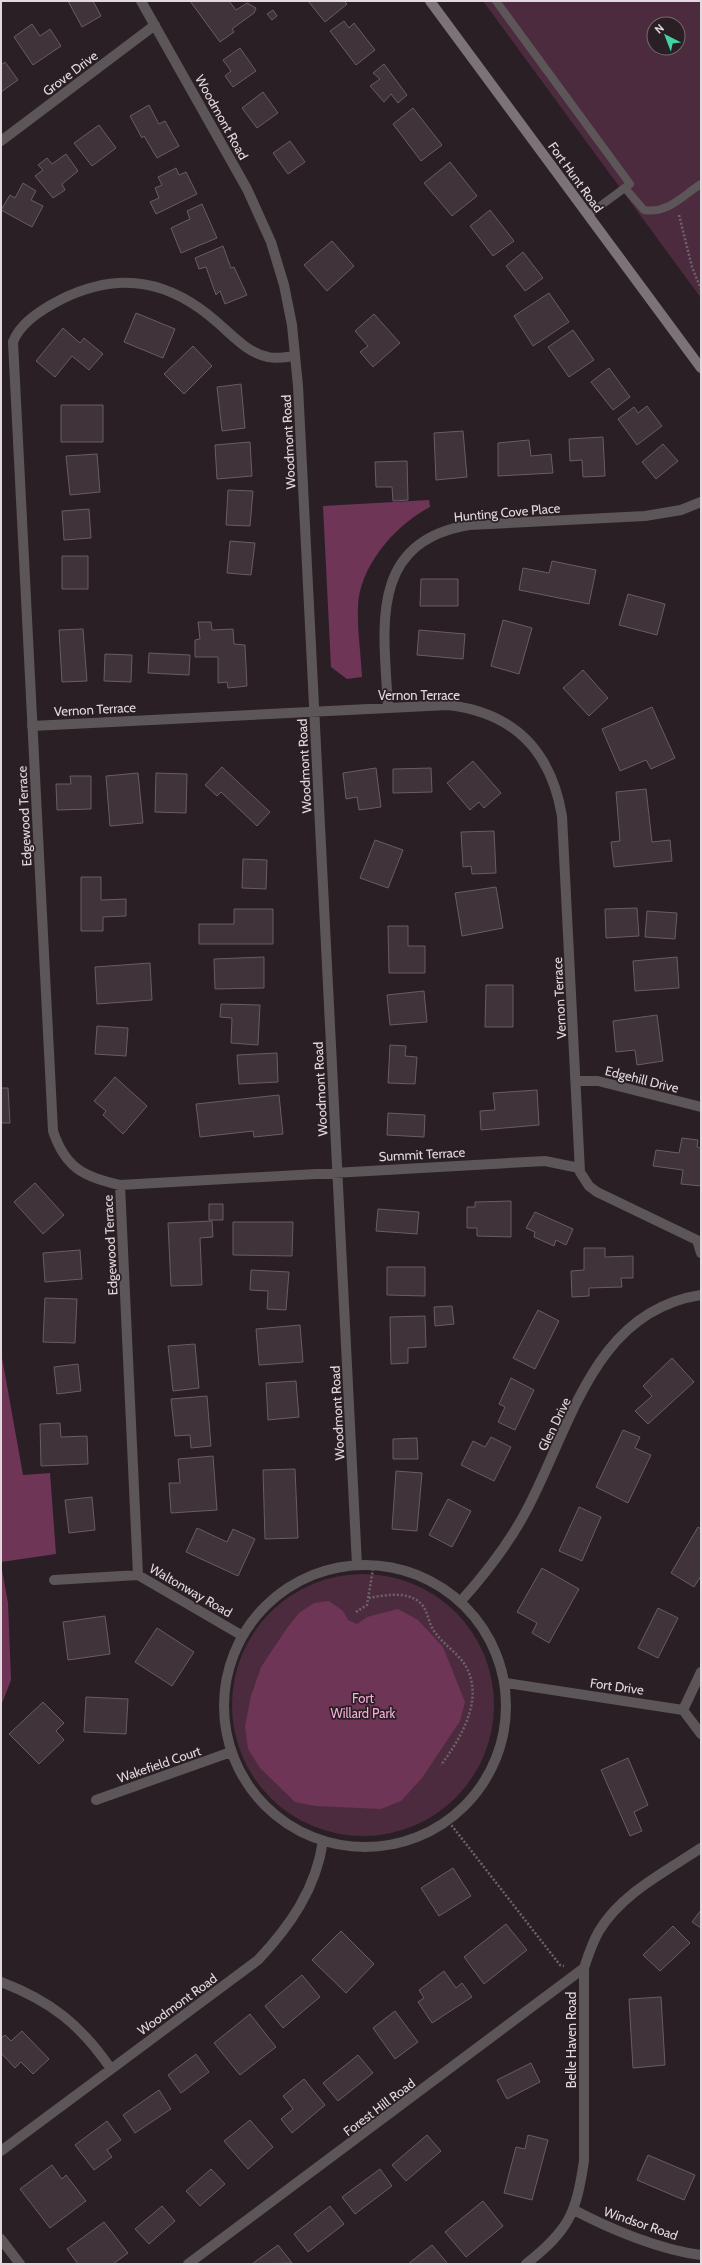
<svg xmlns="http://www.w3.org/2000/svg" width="702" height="2265" font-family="Cabin,sans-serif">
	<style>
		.green { fill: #4d2b3e; fill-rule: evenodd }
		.forest { fill: #6e3557 }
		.building { fill: #40343a; stroke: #695c63 }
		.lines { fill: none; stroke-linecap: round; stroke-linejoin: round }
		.path { stroke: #6c6368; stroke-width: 2.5; stroke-dasharray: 2 2; stroke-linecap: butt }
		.service { stroke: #5c5659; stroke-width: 8 }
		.minor { stroke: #5c5659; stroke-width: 10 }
		.secondary { stroke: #7c7378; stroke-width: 10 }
		.labels { text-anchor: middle; stroke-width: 3.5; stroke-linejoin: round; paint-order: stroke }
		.street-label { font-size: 13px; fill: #e1d9dd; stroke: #2a1f25 }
		.park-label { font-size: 13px; fill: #f7afd7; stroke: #2a1f25 }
	</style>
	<rect width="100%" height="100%" fill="#2a1f25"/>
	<path class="green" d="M483 1H701V298ZM654 24H678V48H654Z
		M232 1705a131 131 0 1 1 262 0a131 131 0 1 1-262 0Z"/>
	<path class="forest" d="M429 500 430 507C395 525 359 567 358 607 357 630 361 654 362 677L347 679 331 667 323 506Z
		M1 1352 23 1475 50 1473 56 1554 1 1562Z
		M1 1564 8 1603 11 1680 1 1706Z
		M329 1601 343 1611 348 1620 357 1624 367 1617 398 1609 418 1620 443 1647 465 1702 460 1721 422 1778 401 1801 381 1809 316 1806 295 1802 260 1768 248 1749 245 1726 251 1696 261 1667 287 1628 299 1613 314 1603Z"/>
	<path class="building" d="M68 1H93L101 16 82 27Z
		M190 1H229L236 10 247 3 256 8 254 13 232 29 234 32 220 42Z
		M308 1H344L347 4 325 22Z
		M273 10 277 16 272 20 267 14Z
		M344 21 349 28 354 23 375 50 356 65 330 31Z
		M32 24 40 36 50 29 61 46 33 65 14 37Z
		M240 48 256 71 233 87 225 76 231 71 223 60Z
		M5 62 18 80 1 92V65Z
		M384 64 407 95 398 103 391 94 384 102 370 86 380 79 373 73Z
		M263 92 278 113 257 128 242 108Z
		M149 105 159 124 165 121 179 146 157 158 144 136 142 138 130 116Z
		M413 108 442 145 421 161 393 124Z
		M99 125 116 148 92 166 74 143Z
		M290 141 305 162 288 174 273 153Z
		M66 154 78 171 62 184 65 190 53 198 35 176 43 170 38 165 47 158 52 164Z
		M450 162 477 196 452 216 424 183Z
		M176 168 179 175 186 172 197 194 156 214 150 202 159 198 155 188 162 185 158 177Z
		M23 183 36 191 31 200 43 206 32 227 1 210 10 195 15 198Z
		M202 204 217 238 181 253 171 228 190 219 187 211Z
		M490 210 514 241 493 256 470 226Z
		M332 241 354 266 327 291 304 265Z
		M223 246 231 268 234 267 247 295 225 304 220 291 216 295 206 267 199 269 195 258Z
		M523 252 543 278 525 291 506 266Z
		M549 293 569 322 533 346 514 316Z
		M136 313 175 329 163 358 124 342Z
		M374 314 400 343 373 367 360 352 368 346 355 331Z
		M63 328 80 343 84 338 103 354 89 370 72 356 55 377 36 361Z
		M573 330 594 360 569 377 548 347Z
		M193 346 212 366 184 394 164 374Z
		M609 368 630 397 613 410 591 382Z
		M241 384 245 428 222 431 217 387Z
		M61 405H103V442H61Z
		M647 406 662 426 637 445 618 419 634 407 638 413Z
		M463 431 467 477 436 480 434 433Z
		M603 437 605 476 583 477 582 460 570 461 569 439Z
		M529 440 531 456 551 454 553 473 498 476V443Z
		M250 442 252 476 217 479 215 445Z
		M663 444 678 461 656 479 642 462Z
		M97 454 100 492 70 495 66 456Z
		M407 461 408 500 393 501 392 487H376L375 462Z
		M228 490 253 491 250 526 226 525Z
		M89 509 91 538 64 540 62 511Z
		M230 541 255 543 251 575 227 573Z
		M62 556H88V589H62Z
		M552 561 596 570 589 604 519 590 523 568 549 573Z
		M421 579H458V606H420Z
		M628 594 665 604 657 635 619 625Z
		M503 620 532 628 519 674 491 666Z
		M198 622H211L212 630 233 629 234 644 245 645 247 686 228 688 227 682 218 683V657H195V640L200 639Z
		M83 629 87 681 62 682 59 630Z
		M419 630 465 634 463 659 417 655Z
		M149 653 190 655 189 675 148 673Z
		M105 654 132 655 131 682 104 681Z
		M583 670 608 698 589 716 563 688Z
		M652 707 675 758 651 769 646 760 620 771 602 729Z
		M473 761 501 793 484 808 479 802 470 810 447 783Z
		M222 767 270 812 257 826 221 792 217 796 205 785Z
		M376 768 381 807 359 810 357 797 346 799 343 773Z
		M431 768 432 792 393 793V769Z
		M138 773 143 823 110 826 106 776Z
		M156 773 187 774 186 813 155 812Z
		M70 776H91V809L57 810 56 784H71Z
		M646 789 652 842 670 840 672 861 614 867 611 842 620 841 616 792Z
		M494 831 496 873 472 874 471 866 463 867 461 832Z
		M375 840 403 850 388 888 360 878Z
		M243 859 267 860 266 889 242 888Z
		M81 877H101V900L126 899V916L103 917V931H81Z
		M496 887 503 928 462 936 455 893Z
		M637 908 639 936 606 938 605 909Z
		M234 909H273V944H199V924H234Z
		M647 911 677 913 675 939 645 937Z
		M388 926H408V946H425V973H389Z
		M264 957V988L215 989 214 959Z
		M677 957 679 988 635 991 633 961Z
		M150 963 152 1000 97 1004 95 967Z
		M486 985H513V1027H485Z
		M424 991 427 1022 390 1025 387 995Z
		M221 1004 260 1005 258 1045 231 1043 232 1018 220 1017Z
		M657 1015 663 1061 637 1065 635 1050 616 1052 613 1021Z
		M97 1026 128 1028 126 1056 95 1054Z
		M390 1045 406 1046 405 1056 417 1057 415 1084 388 1083Z
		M277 1053 278 1082 239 1084 237 1055Z
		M115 1077 147 1106 123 1134 103 1115 106 1111 94 1101Z
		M1 1088H8L10 1123H1Z
		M537 1090 539 1125 481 1130 480 1111 495 1110 493 1093Z
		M279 1095 283 1134 254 1137 253 1131 200 1137 196 1104Z
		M388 1113 425 1115 424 1137 387 1135Z
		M682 1138 698 1140 697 1147 701 1148V1186L681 1184 683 1170 653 1166 656 1150 679 1153Z
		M35 1183 64 1215 43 1234 14 1202Z
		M511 1201V1237L477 1236V1228H467V1207H475V1202Z
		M209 1204H223V1220H209Z
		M378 1209 419 1212 417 1234 376 1231Z
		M535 1212 573 1229 566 1245 556 1240 554 1246 534 1237 535 1232 526 1228Z
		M212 1221 213 1237 200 1238 202 1285 171 1286 168 1223Z
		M233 1222H293L292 1256 233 1255Z
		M584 1248H605V1257L633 1256V1278H621L622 1287 589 1288V1296L572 1297 571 1271 584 1270Z
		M80 1250 82 1279 45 1282 43 1253Z
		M387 1267H425V1296L387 1295Z
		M251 1270 289 1272 286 1310 267 1309 268 1291 250 1290Z
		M45 1298 77 1299 75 1343 43 1342Z
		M452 1306 454 1324 435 1326 434 1307Z
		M538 1310 559 1321 535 1369 513 1358Z
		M425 1316 426 1347 408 1348V1363L391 1364 390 1317Z
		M300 1325 303 1362 259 1365 256 1329Z
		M195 1344 199 1388 173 1391 168 1346Z
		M672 1358 694 1382 648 1424 635 1411 652 1396 643 1386Z
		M78 1364 81 1391 57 1394 54 1367Z
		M511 1378 534 1390 515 1430 498 1422 505 1407 499 1404Z
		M296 1381 299 1417 268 1420 266 1383Z
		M207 1396 211 1446 191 1448 190 1435 175 1436 171 1399Z
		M60 1423 61 1437 87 1436 88 1464 41 1466 40 1424Z
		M623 1430 640 1437 635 1448 651 1455 628 1503 596 1487Z
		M491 1437 511 1447 494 1481 461 1465 473 1441 485 1447Z
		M417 1438 418 1459H393V1439Z
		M213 1456 217 1510 171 1513 169 1483H180L178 1459Z
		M295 1469 298 1538 265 1539 263 1470Z
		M396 1471 422 1473 417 1531 392 1529Z
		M92 1497 95 1530 69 1533 65 1500Z
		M448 1499 471 1511 452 1547 429 1535Z
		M579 1507 601 1517 582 1561 559 1551Z
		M698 1527 701 1529V1576L694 1587 671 1573Z
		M197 1528 227 1542 233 1529 255 1539 238 1576 186 1552Z
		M542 1568 579 1589 549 1643 532 1633 537 1623 517 1612Z
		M658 1608 678 1618 658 1658 638 1648Z
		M105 1616 110 1654 68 1660 63 1622Z
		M157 1628 194 1652 172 1686 135 1662Z
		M86 1697 128 1699 126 1734 84 1732Z
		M43 1702 64 1723 56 1731 64 1740 39 1764 9 1734Z
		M628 1758 648 1805 634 1812 642 1831 630 1836 601 1770Z
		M453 1868 471 1896 439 1916 421 1888Z
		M701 1910V1928L692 1922Z
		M506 1924 527 1950 484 1984 464 1957Z
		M673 1926 690 1943 660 1971 643 1955Z
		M341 1931 374 1964 346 1993 312 1960Z
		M444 1971 456 1988 462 1983 472 1997 432 2023 418 2002 424 1998 419 1990Z
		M302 1975 320 1997 283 2028 265 2006Z
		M661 1997 665 2065 633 2068 629 1999Z
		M395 2011 418 2042 395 2059 373 2028Z
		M250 2014 276 2047 240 2075 214 2043Z
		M22 2031 49 2059 33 2074 21 2062 15 2068 1 2053V2038L5 2035 11 2041Z
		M196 2054 209 2072 181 2093 168 2075Z
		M358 2055 373 2073 338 2101 323 2083Z
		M531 2063 540 2082 507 2099 497 2080Z
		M304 2079 325 2105 292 2133 281 2119 293 2109 283 2096Z
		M159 2090 171 2109 135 2133 123 2115Z
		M250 2120 273 2147 248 2169 224 2141Z
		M107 2121 121 2140 107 2150 112 2157 94 2170 75 2145Z
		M427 2135 441 2151 406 2181 392 2165Z
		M528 2135 548 2140 532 2200 504 2193 516 2147 525 2149Z
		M648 2155 695 2175 684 2200 637 2180Z
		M52 2165 62 2179 66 2175 86 2201 50 2228 20 2189Z
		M211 2169 225 2184 200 2206 186 2191Z
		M380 2169 392 2186 355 2214 342 2197Z
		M483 2201 503 2226 466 2257 445 2232Z
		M162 2206 175 2221 149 2244 135 2229Z
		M330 2206 344 2224 308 2252 294 2234Z
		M104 2222 128 2253 113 2264H78L67 2249Z
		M278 2245 292 2263 252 2264Z
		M432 2245 448 2264H408Z"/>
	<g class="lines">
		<path class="path" d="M679 215 692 267 701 289
			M369 1598C385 1595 411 1590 423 1606 428 1613 429 1624 434 1631 442 1643 455 1651 463 1662 487 1696 461 1738 441 1765
			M356 1612 367 1605 374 1563
			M449 1822 560 1965 564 1966"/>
		<path class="service" d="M496 1 630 184 588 215
			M625 188 644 210C668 214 682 196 701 184"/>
		<path class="minor" d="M141 1 247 189 271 242 284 285 292 325 298 386 357 1565
			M1 141 155 25
			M295 356C287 357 276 359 268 357 248 353 233 336 218 323 171 281 121 270 62 299 44 308 20 322 13 342L53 1131C65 1167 83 1177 120 1185L545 1161 579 1168
			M388 707C384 630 367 542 469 525L645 516 681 510 701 502
			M32 726 448 705C515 713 551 751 562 816L580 1172 589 1186 597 1192 701 1242
			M577 1081H598L701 1107
			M120 1185 138 1575
			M697 1240 701 1253
			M224 1706a141 141 0 1 1 282 0a141 141 0 1 1-282 0Z
			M54 1580 138 1575 241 1635
			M461 1601C485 1574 508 1545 525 1513 570 1431 592 1311 701 1295
			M506 1683 683 1710
			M683 1710 701 1672
			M683 1710 701 1734
			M96 1800 231 1752
			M1 1982C51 2001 81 2025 111 2069
			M1 2151 258 1960C290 1926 316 1889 323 1841
			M574 2210C610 2229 660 2250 701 2255
			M1 2239 20 2264
			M188 2264 584 1968
			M526 2264C569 2230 576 2214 584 2161V1968C588 1956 592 1943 599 1931 622 1893 665 1872 701 1848"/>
		<path class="secondary" d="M430 1 701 368"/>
	</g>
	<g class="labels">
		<g class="street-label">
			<text transform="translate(70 73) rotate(-37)" y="5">Grove Drive</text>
			<text transform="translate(222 117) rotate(61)" y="5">Woodmont Road</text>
			<text transform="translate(576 177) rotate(54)" y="5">Fort Hunt Road</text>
			<text transform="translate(288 442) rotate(-93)" y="5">Woodmont Road</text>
			<text transform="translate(507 512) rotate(-5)" y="5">Hunting Cove Place</text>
			<text x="419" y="700">Vernon Terrace</text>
			<text transform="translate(95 709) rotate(-3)" y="5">Vernon Terrace</text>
			<text transform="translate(304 766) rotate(-93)" y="5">Woodmont Road</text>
			<text transform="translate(24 816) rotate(-93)" y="5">Edgewood Terrace</text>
			<text transform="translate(559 998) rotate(-93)" y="5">Vernon Terrace</text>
			<text transform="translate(642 1079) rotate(14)" y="5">Edgehill Drive</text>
			<text transform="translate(320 1089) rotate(-93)" y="5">Woodmont Road</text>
			<text transform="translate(422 1154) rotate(-3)" y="5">Summit Terrace</text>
			<text transform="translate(110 1245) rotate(-93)" y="5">Edgewood Terrace</text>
			<text transform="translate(337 1413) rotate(-93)" y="5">Woodmont Road</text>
			<text transform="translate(554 1424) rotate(-64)" y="5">Glen Drive</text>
			<text transform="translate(191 1590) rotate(30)" y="5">Waltonway Road</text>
			<text transform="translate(617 1686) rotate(8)" y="5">Fort Drive</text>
			<text transform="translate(159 1764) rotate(-19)" y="5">Wakefield Court</text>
			<text transform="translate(177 2004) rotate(-36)" y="5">Woodmont Road</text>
			<text transform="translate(571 2040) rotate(-90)" y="5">Belle Haven Road</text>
			<text transform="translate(379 2107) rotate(-37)" y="5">Forest Hill Road</text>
			<text transform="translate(641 2223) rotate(19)" y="5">Windsor Road</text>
		</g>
		<g class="park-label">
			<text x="363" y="1703">Fort<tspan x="363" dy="15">Willard Park</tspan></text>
		</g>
	</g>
	<rect width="702" height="2265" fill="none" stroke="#e1d9dd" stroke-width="4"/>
	<g transform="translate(666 36) rotate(318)"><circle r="19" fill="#2a1f25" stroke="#73696f"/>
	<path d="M0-3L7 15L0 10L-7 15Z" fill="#41d4a1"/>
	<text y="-6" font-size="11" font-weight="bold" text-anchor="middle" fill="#e1d9dd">N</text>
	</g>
</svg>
